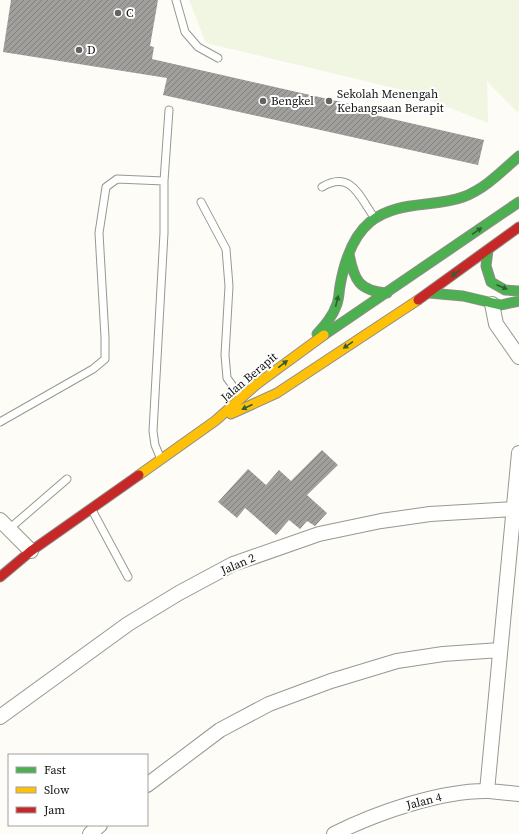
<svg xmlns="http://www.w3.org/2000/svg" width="519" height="834" font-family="'Source Serif 4',serif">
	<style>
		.pitch { fill: #f0f6e1 }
		.building { fill: url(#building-hatch) }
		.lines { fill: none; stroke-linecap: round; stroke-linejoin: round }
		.lane-casing { stroke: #979795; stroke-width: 9 }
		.street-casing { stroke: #979795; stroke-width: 16 }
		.fast-casing { stroke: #8e8d8b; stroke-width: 11 }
		.slow-casing { stroke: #8e8d8b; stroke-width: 11 }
		.jam-casing { stroke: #8e8d8b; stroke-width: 11 }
		.lane { stroke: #fffffe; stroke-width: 7 }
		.street { stroke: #fffffe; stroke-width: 14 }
		.fast { stroke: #4caf50; stroke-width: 9 }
		.slow { stroke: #ffc107; stroke-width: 9 }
		.jam { stroke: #c62828; stroke-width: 9 }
		.oneway { fill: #2e6030 }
		.poi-dot { fill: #646362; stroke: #fff; stroke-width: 1.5 }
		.labels { text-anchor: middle; stroke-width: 4; stroke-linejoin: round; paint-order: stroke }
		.poi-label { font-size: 12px; fill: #111; stroke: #fff; text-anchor: start }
		.street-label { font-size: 12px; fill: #111; stroke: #fff }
	</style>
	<defs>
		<pattern id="building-hatch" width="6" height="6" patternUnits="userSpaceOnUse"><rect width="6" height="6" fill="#a19f9c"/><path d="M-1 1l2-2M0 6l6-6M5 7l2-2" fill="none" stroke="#82807e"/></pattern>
	</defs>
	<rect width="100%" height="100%" fill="#fdfcf7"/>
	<path class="pitch" d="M189 0H519V110L517 112 487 81 488 123 407 91 206 43Z"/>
	<path class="building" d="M11 0H158L150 46 154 47 152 59 363 107 362 112 484 140 478 165 163 95 167 78 3 52Z
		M322 450 338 465 307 495 327 513 315 526 307 521 300 529 289 520 276 535 245 508 237 518 218 502 248 469 266 485 279 470 291 481Z"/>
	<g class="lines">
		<defs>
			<path id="lane" d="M176 0 185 32 198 47 218 58
				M322 187C351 170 359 196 374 217
				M201 202 226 249 229 286 225 355 227 378 241 397
				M0 422 93 369 105 359V337L99 233 106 187 117 179 164 181 169 110
				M160 457 155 445 153 431 164 233V181
				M92 510 128 577
				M9 529 67 479"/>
			<path id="street" d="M492 304 496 324 519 357
				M0 520 31 551
				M0 717 128 624 179 593 233 564 319 534 381 521 430 514 514 509
				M147 785 220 730 269 704 331 681 397 661 443 654 500 650
				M487 791 519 453
				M90 834 100 825
				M334 834C376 813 441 790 489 791 499 792 509 793 519 794"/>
			<path id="fast" d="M488 250 486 266 491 282 505 290 519 291
				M349 254C354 280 359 291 387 293
				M429 293 463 296 501 305 519 301
				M317 334C325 325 333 316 337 304 339 298 339 292 340 286 344 263 352 237 370 222 397 200 433 208 463 197 485 189 502 171 519 156
				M324 335 519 202"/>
			<path id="slow" d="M231 414 277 393 418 300
				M139 475 215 421 257 384 324 335"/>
			<path id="jam" d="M418 300 519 227
				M0 577 31 551 139 475"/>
		</defs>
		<use href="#lane" class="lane-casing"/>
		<use href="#street" class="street-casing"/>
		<use href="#fast" class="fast-casing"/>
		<use href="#slow" class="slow-casing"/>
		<use href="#jam" class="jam-casing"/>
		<use href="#lane" class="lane"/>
		<use href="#street" class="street"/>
		<use href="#fast" class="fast"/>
		<use href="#slow" class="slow"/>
		<use href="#jam" class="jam"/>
	</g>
	<defs><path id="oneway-solid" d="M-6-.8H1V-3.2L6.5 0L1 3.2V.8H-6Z"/></defs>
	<g class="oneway">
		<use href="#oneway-solid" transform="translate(477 231) rotate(-35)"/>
		<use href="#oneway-solid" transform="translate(456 273) rotate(143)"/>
		<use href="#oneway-solid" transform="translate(502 287) rotate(23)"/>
		<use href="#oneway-solid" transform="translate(337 301) rotate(-76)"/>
		<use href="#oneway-solid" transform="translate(348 345) rotate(146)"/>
		<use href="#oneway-solid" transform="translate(283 364) rotate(-37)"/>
		<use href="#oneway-solid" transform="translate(247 407) rotate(156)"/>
	</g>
	<g class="poi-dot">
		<circle cx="118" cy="13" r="4"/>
		<circle cx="79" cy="50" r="4"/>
		<circle cx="263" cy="101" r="4"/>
		<circle cx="329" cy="101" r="4"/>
	</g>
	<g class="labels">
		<g class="poi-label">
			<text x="126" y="17">C</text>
			<text x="87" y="54">D</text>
			<text x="337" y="98">Sekolah Menengah<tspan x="337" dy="14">Kebangsaan Berapit</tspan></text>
			<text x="271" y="105">Bengkel</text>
		</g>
		<g class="street-label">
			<text transform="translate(249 377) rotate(-40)" y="4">Jalan Berapit</text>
			<text transform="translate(238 564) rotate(-23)" y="4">Jalan 2</text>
			<text transform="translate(424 801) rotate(-14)" y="4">Jalan 4</text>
		</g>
	</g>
	<rect x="8" y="754" width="140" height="72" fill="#ffffff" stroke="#a0a0a0"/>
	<rect x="16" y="767" width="20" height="6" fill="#4caf50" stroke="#a0a0a0"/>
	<text x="44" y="774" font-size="12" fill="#111111">Fast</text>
	<rect x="16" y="787" width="20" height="6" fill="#ffc107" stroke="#a0a0a0"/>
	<text x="44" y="794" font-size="12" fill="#111111">Slow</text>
	<rect x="16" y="807" width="20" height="6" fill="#c62828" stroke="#a0a0a0"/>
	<text x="44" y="814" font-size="12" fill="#111111">Jam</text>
</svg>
